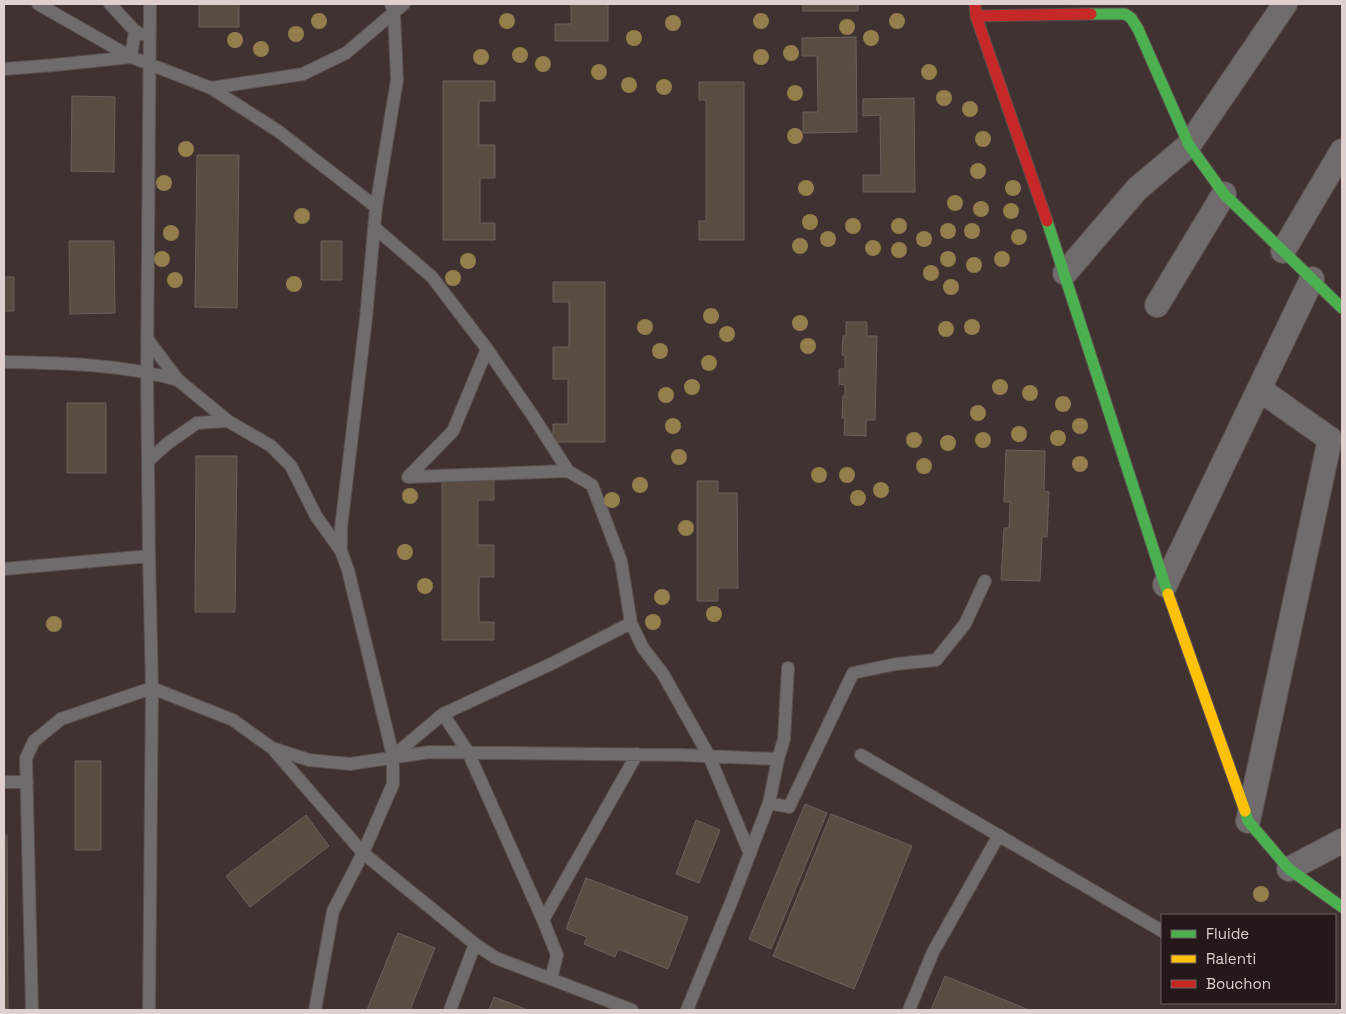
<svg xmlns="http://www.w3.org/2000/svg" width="1346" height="1014" font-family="'Space Grotesk',sans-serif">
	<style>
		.building { fill: #5a4b43; stroke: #6b615e }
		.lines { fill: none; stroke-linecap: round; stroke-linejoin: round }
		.lane-casing { stroke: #5b4f4e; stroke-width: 14 }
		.street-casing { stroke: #5b4f4e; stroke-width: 26 }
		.fast-casing { stroke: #5b4f4e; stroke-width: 13 }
		.slow-casing { stroke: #5b4f4e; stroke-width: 13 }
		.jam-casing { stroke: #5b4f4e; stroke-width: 13 }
		.lane { stroke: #706b6c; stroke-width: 12 }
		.street { stroke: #706b6c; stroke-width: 24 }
		.fast { stroke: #4caf50; stroke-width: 11 }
		.slow { stroke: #ffc107; stroke-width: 11 }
		.jam { stroke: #c62828; stroke-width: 11 }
		.tree { fill: #947e4c }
	</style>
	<rect width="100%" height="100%" fill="#3f3231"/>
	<path class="building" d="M199 4H239V27H199Z
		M571 4H608V41H555V24H571Z
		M803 4H858V11H803Z
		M856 37 857 132 803 133V112H818L817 56H802V38Z
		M443 81H495V101H479V145H495V178H480V223H495V240H443Z
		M699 82H744V240H699V221H706V100H699Z
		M72 96 115 97 114 172 71 171Z
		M914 98 915 192H863V175H881L880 115 863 116V99Z
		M197 155H239L237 308 195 307Z
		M69 241H114L115 313 70 314Z
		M321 241H342V280H321Z
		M4 277H14V311H4Z
		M553 282H605V442H553V424H568V379H553V347H569V302H553Z
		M846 322H867V336H877L875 420H866V436L844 435 845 418H842L843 396H845V385L839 384V369H845V355H842L843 336H846Z
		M67 403H106V473H67Z
		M1006 450 1045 451 1044 491 1049 492 1047 537H1042L1040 581 1001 580 1004 528H1009L1010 502H1004Z
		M196 456H237L235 612H195Z
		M442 480H494V500H478V545H494V577H479V622H494V640H442Z
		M697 481H718V493H737L738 588H718V601H697Z
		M75 761H101V850H75Z
		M805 804 827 813 771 949 749 939Z
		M831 814 912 846 854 989 773 956Z
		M306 815 329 846 250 907 226 876Z
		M696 820 720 830 699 883 676 874Z
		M4 835H7L8 1009H4Z
		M586 878 688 917 668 969 618 949 615 957 584 944 587 937 566 929Z
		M398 933 435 948 410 1010H367Z
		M945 976 1029 1010H931Z
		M494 997 528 1010H489Z"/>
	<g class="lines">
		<defs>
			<path id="lane" d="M38 4 131 57 211 88 278 131 376 207
				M110 4 135 31 141 34
				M4 69 55 65 131 57 135 31
				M211 88 303 74 346 53 404 4
				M375 228 432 277 487 349 533 416 568 471 592 485 621 561 631 623 643 648 663 674 709 756 750 854
				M148 340 178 380 228 421 271 446 291 466 316 516 341 551 348 570 393 756V784L363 853 333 911 315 1010
				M487 349 453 431 408 477 568 471
				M4 362C62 363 121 364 178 380
				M148 461 168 443 197 423 228 421
				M341 551V528L366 318 376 207 397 80 394 12 391 4
				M4 569 149 556
				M443 714 468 752 543 920 557 955 551 979
				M273 749 363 853 475 944 496 958 632 1010
				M861 755 1162 931
				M393 756 443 714 551 664 631 623
				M4 782H27
				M769 803 789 807 853 673 896 664 936 660 965 624 985 581
				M543 920 637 754
				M32 1010 26 758 34 741 61 719 152 688 233 720 272 748 309 760 350 764 430 752 681 755 778 759
				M149 1010 152 688 149 556 147 372 150 4
				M450 1010 475 944
				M687 1010 732 900 769 803 778 759 784 739 788 668
				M909 1010 933 952 999 835"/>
			<path id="street" d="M1283 251 1342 151
				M1065 273 1137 189 1189 145 1285 4
				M1157 305 1224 194
				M1259 389 1330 439
				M1165 585 1312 279
				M1248 821 1330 439
				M1289 869 1342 841"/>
			<path id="fast" d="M1091 14H1125L1131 18 1138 29 1189 145 1224 194 1342 308
				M1047 221 1168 594
				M1245 811 1248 821 1289 869 1342 907"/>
			<path id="slow" d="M1168 594 1245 811"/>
			<path id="jam" d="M975 4 976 16 1047 221
				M976 16 1091 14"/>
		</defs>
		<use href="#lane" class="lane-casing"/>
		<use href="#street" class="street-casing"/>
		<use href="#fast" class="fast-casing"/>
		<use href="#slow" class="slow-casing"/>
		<use href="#jam" class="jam-casing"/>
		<use href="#lane" class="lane"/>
		<use href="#street" class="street"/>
		<use href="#fast" class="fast"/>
		<use href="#slow" class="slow"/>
		<use href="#jam" class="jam"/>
	</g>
	<g class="tree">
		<circle cx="319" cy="21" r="8"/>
		<circle cx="507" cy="21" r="8"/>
		<circle cx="761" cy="21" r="8"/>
		<circle cx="897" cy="21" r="8"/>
		<circle cx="673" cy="23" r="8"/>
		<circle cx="847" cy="27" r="8"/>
		<circle cx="296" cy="34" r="8"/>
		<circle cx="634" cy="38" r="8"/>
		<circle cx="871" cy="38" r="8"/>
		<circle cx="235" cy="40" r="8"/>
		<circle cx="261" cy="49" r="8"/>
		<circle cx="791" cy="53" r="8"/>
		<circle cx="520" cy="55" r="8"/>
		<circle cx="481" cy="57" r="8"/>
		<circle cx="761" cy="57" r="8"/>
		<circle cx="543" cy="64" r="8"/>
		<circle cx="599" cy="72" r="8"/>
		<circle cx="929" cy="72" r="8"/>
		<circle cx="629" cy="85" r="8"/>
		<circle cx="664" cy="87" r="8"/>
		<circle cx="795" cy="93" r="8"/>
		<circle cx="944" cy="98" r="8"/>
		<circle cx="970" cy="109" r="8"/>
		<circle cx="795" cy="136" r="8"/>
		<circle cx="983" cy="139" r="8"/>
		<circle cx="186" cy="149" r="8"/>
		<circle cx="978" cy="171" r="8"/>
		<circle cx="164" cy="183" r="8"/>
		<circle cx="806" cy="188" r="8"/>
		<circle cx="1013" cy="188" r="8"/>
		<circle cx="955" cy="203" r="8"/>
		<circle cx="981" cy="209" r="8"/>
		<circle cx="1011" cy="211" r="8"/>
		<circle cx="302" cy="216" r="8"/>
		<circle cx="810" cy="222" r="8"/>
		<circle cx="853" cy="226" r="8"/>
		<circle cx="899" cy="226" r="8"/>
		<circle cx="948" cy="231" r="8"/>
		<circle cx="972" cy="231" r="8"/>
		<circle cx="171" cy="233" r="8"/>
		<circle cx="1019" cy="237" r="8"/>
		<circle cx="828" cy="239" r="8"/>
		<circle cx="924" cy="239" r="8"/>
		<circle cx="800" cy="246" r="8"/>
		<circle cx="873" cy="248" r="8"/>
		<circle cx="899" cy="250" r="8"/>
		<circle cx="162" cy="259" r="8"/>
		<circle cx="948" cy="259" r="8"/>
		<circle cx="1002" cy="259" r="8"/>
		<circle cx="468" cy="261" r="8"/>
		<circle cx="974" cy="265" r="8"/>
		<circle cx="931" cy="273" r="8"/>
		<circle cx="453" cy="278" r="8"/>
		<circle cx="175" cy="280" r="8"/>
		<circle cx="294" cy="284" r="8"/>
		<circle cx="951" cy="287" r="8"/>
		<circle cx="711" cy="316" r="8"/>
		<circle cx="800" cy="323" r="8"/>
		<circle cx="645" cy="327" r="8"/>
		<circle cx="972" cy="327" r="8"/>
		<circle cx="946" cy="329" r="8"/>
		<circle cx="727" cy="334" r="8"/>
		<circle cx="808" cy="346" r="8"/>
		<circle cx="660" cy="351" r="8"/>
		<circle cx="709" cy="363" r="8"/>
		<circle cx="692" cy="387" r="8"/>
		<circle cx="1000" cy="387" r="8"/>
		<circle cx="1030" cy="393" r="8"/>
		<circle cx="666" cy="395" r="8"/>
		<circle cx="1063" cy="404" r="8"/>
		<circle cx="978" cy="413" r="8"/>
		<circle cx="673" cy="426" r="8"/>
		<circle cx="1080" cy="426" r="8"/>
		<circle cx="1019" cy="434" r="8"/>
		<circle cx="1058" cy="438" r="8"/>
		<circle cx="914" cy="440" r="8"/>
		<circle cx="983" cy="440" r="8"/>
		<circle cx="948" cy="443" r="8"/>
		<circle cx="679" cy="457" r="8"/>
		<circle cx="1080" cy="464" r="8"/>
		<circle cx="924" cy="466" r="8"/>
		<circle cx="819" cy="475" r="8"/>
		<circle cx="847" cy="475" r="8"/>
		<circle cx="640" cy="485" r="8"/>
		<circle cx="881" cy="490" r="8"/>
		<circle cx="410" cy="496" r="8"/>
		<circle cx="858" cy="498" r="8"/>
		<circle cx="612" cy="500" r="8"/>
		<circle cx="686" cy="528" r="8"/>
		<circle cx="405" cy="552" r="8"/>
		<circle cx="425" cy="586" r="8"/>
		<circle cx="662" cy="597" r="8"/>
		<circle cx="714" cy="614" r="8"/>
		<circle cx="653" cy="622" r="8"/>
		<circle cx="54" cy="624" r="8"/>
		<circle cx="1261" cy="894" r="8"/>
	</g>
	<rect width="1346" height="1014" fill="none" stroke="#dfcfce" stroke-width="10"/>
	<rect x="1161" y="914" width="175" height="90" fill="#241818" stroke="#6f6161"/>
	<rect x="1171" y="930" width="25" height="8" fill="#4caf50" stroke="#6f6161"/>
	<text x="1206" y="939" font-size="15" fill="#dfcfce">Fluide</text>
	<rect x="1171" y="955" width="25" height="8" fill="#ffc107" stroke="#6f6161"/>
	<text x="1206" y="964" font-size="15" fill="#dfcfce">Ralenti</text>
	<rect x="1171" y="980" width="25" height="8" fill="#c62828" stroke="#6f6161"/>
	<text x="1206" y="989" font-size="15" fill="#dfcfce">Bouchon</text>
</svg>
